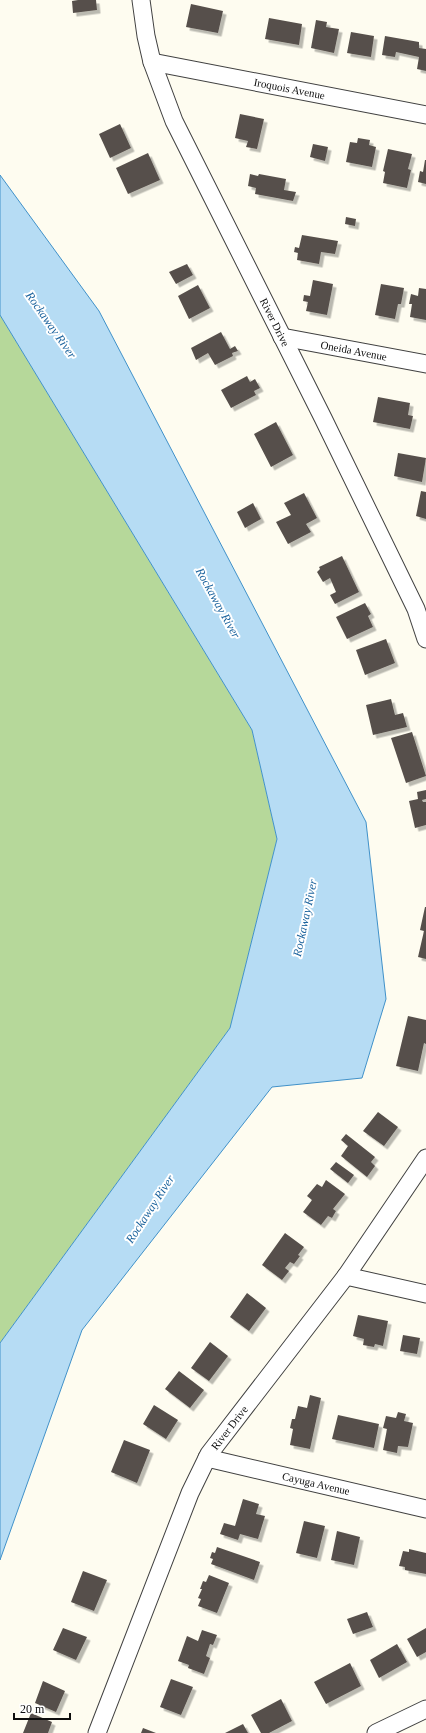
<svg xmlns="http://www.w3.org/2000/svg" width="426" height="1733" font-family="'Times New Roman',serif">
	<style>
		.forest { fill: #b6d89a }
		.water { fill: #b6dcf4; stroke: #4091c9 }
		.building { fill: #57504b; filter: url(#shadow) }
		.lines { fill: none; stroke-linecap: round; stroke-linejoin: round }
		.street-casing { stroke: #414141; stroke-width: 19 }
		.street { stroke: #fff; stroke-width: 17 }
		.labels { text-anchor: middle; stroke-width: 4; stroke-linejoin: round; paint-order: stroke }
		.street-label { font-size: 11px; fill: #0e0e0e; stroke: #fff }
		.water-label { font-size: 12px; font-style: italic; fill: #1b639d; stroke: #fff }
	</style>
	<defs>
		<filter id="shadow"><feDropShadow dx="3.5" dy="3.5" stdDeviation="0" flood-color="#0004"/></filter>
	</defs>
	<rect width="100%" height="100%" fill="#fefcf0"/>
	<path class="forest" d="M0 315 252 730 277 839 230 1028 0 1343Z"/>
	<path class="water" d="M0 175 99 311 366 822 386 999 362 1078 272 1087 82 1330 0 1560V1343L230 1028 277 839 252 730 0 315Z"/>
	<path class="building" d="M78 0H96L97 10 73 13 72 1Z
		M191 4 223 11 218 33 186 27Z
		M269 18 302 24 299 45 265 39Z
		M316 20 327 22 326 27 339 29 334 53 311 48Z
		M351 32 374 36 371 57 347 53Z
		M385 36 419 42V48L426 49V71L417 69 419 57 396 52 395 57 382 55Z
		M240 114 264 119 257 149 246 147 248 141 235 138Z
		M120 124 131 148 110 158 99 134Z
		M358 138 370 140 369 145 376 147 372 167 346 162 350 142 357 143Z
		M313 144 328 147 325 161 310 157Z
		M388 149 412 154 408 169 411 170 407 188 383 183 385 172 383 171Z
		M148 153 160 180 128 194 116 168Z
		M425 160H426V184L418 182 420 171 423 172Z
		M250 174 258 176 259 174 286 179 284 190 296 192 293 201 255 194 256 188 248 186Z
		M346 217 356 219 355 226 345 224Z
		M302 235 338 241 335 254 321 252 319 264 297 260 298 253 294 252 295 247 299 248Z
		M187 264 193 275 176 284 169 272Z
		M313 280 333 284 327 315 306 311 308 302 303 301 304 295 310 296Z
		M381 284 404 288 401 304H398L395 319 375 315Z
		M198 285 210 308 189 319 178 296Z
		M419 288 426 289V320L410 317 412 304H409L411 294 418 296Z
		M221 332 230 349 235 346 238 351 232 353 233 356 215 365 208 353 196 360 191 348Z
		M247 376 250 382 255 379 260 388 254 391 256 395 231 408 221 390Z
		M378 397 410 403 408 415 413 416 410 429 373 422Z
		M276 422 293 455 271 467 254 434Z
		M398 453 426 458 422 482 394 476Z
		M421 491 426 492V519L416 516Z
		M304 493 317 518 306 524 311 532 288 544 276 522 291 515 284 503Z
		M253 503 261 519 245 528 237 512Z
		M342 556 359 592 335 604 330 595 336 592 330 578 323 582 317 572 320 569 319 567Z
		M365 603 371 614 368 616 373 627 347 639 336 617Z
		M386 639 395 663 365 675 356 650Z
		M391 699 395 715 403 713 407 727 373 735 366 705Z
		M412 732 426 776 406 783 391 738Z
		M426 790V799L422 800 423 802H426V825L415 828 409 801 418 799 417 792Z
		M425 907H426V959L418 957 424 931 420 930Z
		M408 1016 426 1020V1044L424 1043 418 1071 396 1066Z
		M378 1112 398 1127 384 1146 363 1131Z
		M346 1134 375 1157 371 1162 375 1166 367 1177 341 1156 348 1146 341 1140Z
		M336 1162 354 1175 348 1183 330 1169Z
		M326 1180 345 1194 333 1209 336 1211 332 1218 328 1216 321 1225 303 1212 312 1200 307 1196 317 1184 322 1187Z
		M285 1233 304 1247 298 1255 300 1256 294 1264 290 1262 285 1268 289 1271 282 1280 262 1265Z
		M247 1293 266 1308 249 1331 230 1317Z
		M358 1315 388 1321 383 1346 375 1344 374 1347 363 1345 364 1339 353 1336Z
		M403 1335 420 1338 417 1354 400 1351Z
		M210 1342 228 1356 209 1381 191 1368Z
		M179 1371 204 1390 190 1408 165 1389Z
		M310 1395 321 1398 310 1449 290 1445 293 1429 290 1428 292 1419H295L298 1406 307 1408Z
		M154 1405 178 1420 166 1439 143 1424Z
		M398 1412 406 1414 404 1421 413 1423 408 1447 398 1446 397 1453 383 1450 387 1429 383 1428 386 1416 396 1418Z
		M338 1415 379 1424 374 1448 332 1439Z
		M124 1440 150 1450 137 1483 111 1472Z
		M243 1499 259 1504 256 1514 265 1516 258 1539 240 1534 238 1540 220 1534 224 1523 235 1526Z
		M304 1521 325 1526 317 1558 296 1553Z
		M337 1531 360 1537 354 1565 331 1560Z
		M217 1547 260 1562 254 1580 211 1564 213 1559 210 1558 212 1552 215 1553Z
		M409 1549 426 1553V1574L405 1570V1567L399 1566 403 1551 409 1552Z
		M83 1571 107 1580 94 1611 71 1602Z
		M209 1575 229 1583 217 1613 198 1606 201 1599 198 1598 202 1589H200L203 1581 206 1582Z
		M367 1612 373 1627 353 1634 347 1619Z
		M63 1628 87 1637 76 1660 53 1650Z
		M426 1628V1652L417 1657 407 1639Z
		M202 1630 217 1635 213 1645 210 1644 206 1656 210 1658 204 1674 188 1668 189 1665 178 1661 187 1636 198 1641Z
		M397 1644 407 1662 379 1678 370 1660Z
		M350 1663 361 1686 326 1704 314 1682Z
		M171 1679 193 1687 181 1715 160 1707Z
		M43 1681 65 1691 56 1712 35 1703Z
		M281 1699 292 1721 269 1733H261L251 1715Z
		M31 1713 52 1722 48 1733H23Z
		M243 1724 248 1733H225Z
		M143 1728 156 1733H141Z"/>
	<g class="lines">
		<defs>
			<g id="street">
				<path id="s1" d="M141 0 146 36 152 62 174 121 323 418 416 609 426 639"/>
				<path id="s2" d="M152 62 426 115"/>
				<path id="s3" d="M282 337 426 364"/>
				<path d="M346 1276 426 1294"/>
				<path id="s4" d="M207 1458 426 1509"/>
				<path id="s5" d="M97 1733 190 1493 209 1454 346 1276 426 1158"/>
				<path d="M376 1733 426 1709"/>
			</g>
		</defs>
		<use href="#street" class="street-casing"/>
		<use href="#street" class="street"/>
	</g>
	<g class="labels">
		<g class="street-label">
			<text dy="4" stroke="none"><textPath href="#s2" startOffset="140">Iroquois Avenue</textPath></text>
			<text dy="4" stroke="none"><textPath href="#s1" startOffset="351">River Drive</textPath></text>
			<text dy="4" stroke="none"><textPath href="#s3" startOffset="73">Oneida Avenue</textPath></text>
			<text dy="4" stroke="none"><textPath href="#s5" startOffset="334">River Drive</textPath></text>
			<text dy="4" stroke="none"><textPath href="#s4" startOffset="112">Cayuga Avenue</textPath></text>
		</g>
		<g class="water-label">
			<text transform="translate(51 325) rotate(55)" y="4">Rockaway River</text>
			<text transform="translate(218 603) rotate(61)" y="4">Rockaway River</text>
			<text transform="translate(305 918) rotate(-78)" y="4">Rockaway River</text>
			<text transform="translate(150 1209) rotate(-57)" y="4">Rockaway River</text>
		</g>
	</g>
	<path d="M14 1713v6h56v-6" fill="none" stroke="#0e0e0e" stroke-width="2"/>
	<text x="20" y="1713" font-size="12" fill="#0e0e0e" stroke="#ffffff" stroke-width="3" paint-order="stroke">20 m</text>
</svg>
